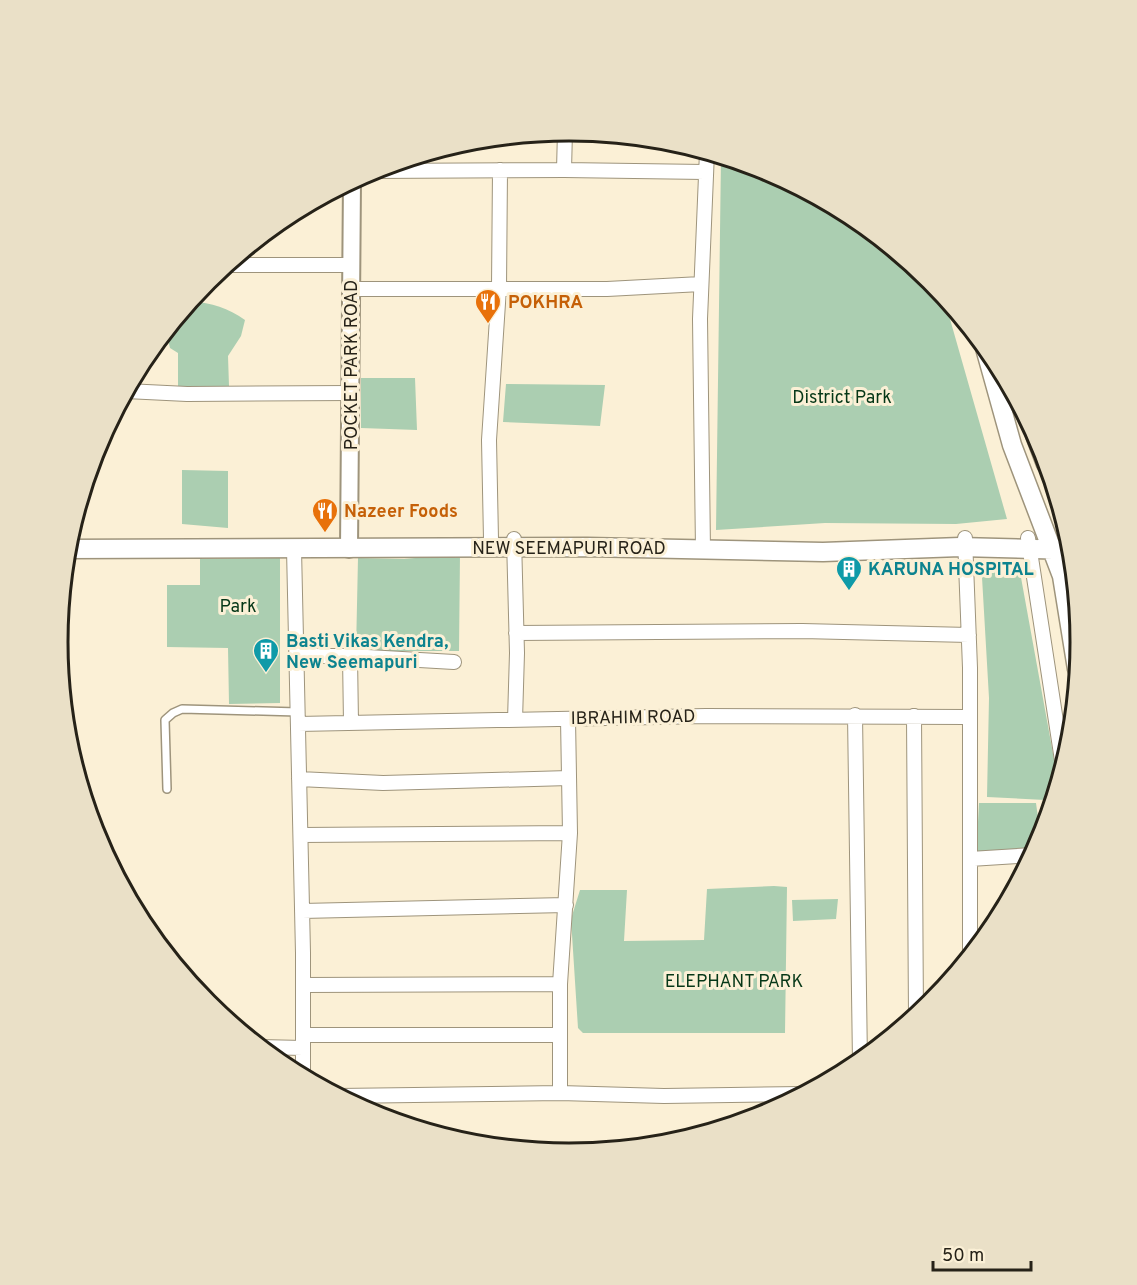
<svg xmlns="http://www.w3.org/2000/svg" width="1137" height="1285" font-family="Overpass,sans-serif">
	<style>
		.green { fill: #abceb1 }
		.lines { fill: none; stroke-linecap: round; stroke-linejoin: round }
		.service-casing { stroke: #9e947c; stroke-width: 10 }
		.minor-casing { stroke: #9e947c; stroke-width: 16 }
		.tertiary-casing { stroke: #9e947c; stroke-width: 20 }
		.secondary-casing { stroke: #9e947c; stroke-width: 21 }
		.service { stroke: #fff; stroke-width: 7 }
		.minor { stroke: #fff; stroke-width: 14 }
		.tertiary { stroke: #fff; stroke-width: 16 }
		.secondary { stroke: #fff; stroke-width: 18 }
		.labels { text-anchor: middle; stroke-width: 6; stroke-linejoin: round; paint-order: stroke }
		.food-label { font-size: 18px; font-weight: bold; fill: #c56008; stroke: #fbf0d6; text-anchor: start }
		.street-label { font-size: 18px; fill: #262218; stroke: #fbf0d6 }
		.park-label { font-size: 18px; fill: #053717; stroke: #fbf0d6 }
		.culture-label { font-size: 18px; font-weight: bold; fill: #0d838f; stroke: #fbf0d6; text-anchor: start }
		.rim { fill: none; stroke: #262218; stroke-width: 3 }
	</style>
	<rect width="100%" height="100%" fill="#fbf0d6"/>
	<path class="green" d="M721 157C735 161 751 164 765 170 826 197 902 246 944 298L1007 519 956 524 825 523 716 530Z
		M191 301C212 303 228 308 245 320L241 336 228 356 229 386 178 387V353L170 348 166 331Z
		M361 378H415L417 430 361 428Z
		M506 384 605 385 600 426 503 422Z
		M182 470 228 471V528L182 524Z
		M460 554 459 651H356L358 558 404 559Z
		M280 558V703L229 704 228 648 167 647V585H200V559Z
		M981 560 1018 561 1058 781 1056 789 1049 790 1045 800 987 797 989 698Z
		M979 803H1036L1039 825H1045L1029 861 976 860Z
		M774 886 787 887 785 1033H583L578 1028 571 919 580 890H627L624 941 704 940 707 889Z
		M838 899 836 919 793 921 792 900Z"/>
	<g class="lines">
		<defs>
			<path id="service" d="M167 789 165 720 173 713 182 709 298 712"/>
			<path id="minor" d="M564 170 565 131
				M371 171 564 170 705 172
				M226 265H351
				M351 289H607L701 284
				M126 391 187 394 351 393
				M965 538 970 668V956
				M1028 538 1063 767
				M491 539 489 440 499 288 500 170
				M514 539 517 653 515 720
				M294 549 303 953V1078
				M703 550 700 319 707 152
				M516 633 802 631 969 635
				M296 656H350L454 662
				M350 656 351 723
				M855 715 860 1062
				M914 716 916 1016
				M298 724 706 716 968 717
				M299 779 383 783 569 778
				M301 835 570 833
				M970 859 1032 855
				M302 911 566 905
				M303 985 560 984
				M304 1035H559
				M260 1047 303 1048
				M560 1093V984L570 833 568 719
				M338 1096 560 1093 664 1096 803 1094
				M558 1153H580"/>
			<path id="tertiary" d="M349 549 352 181"/>
			<path id="secondary" d="M985 348 1012 445 1062 576 1077 669
				M1035 435 1046 464
				M66 549 587 547 823 552 960 547 1071 550"/>
		</defs>
		<use href="#service" class="service-casing"/>
		<use href="#minor" class="minor-casing"/>
		<use href="#tertiary" class="tertiary-casing"/>
		<use href="#secondary" class="secondary-casing"/>
		<use href="#service" class="service"/>
		<use href="#minor" class="minor"/>
		<use href="#tertiary" class="tertiary"/>
		<use href="#secondary" class="secondary"/>
	</g>
	<defs>
		<symbol id="restaurant-pin" viewBox="-11 -11 22 30"><path d="M0 17L-7.5 6A9.5 9.5 0 1 1 7.5 6Z" fill="#e8710a" stroke="#fbf0d6"/><path d="M-5-6h1v4h1v-4h1v4h1v-4h1v5L-1.5 .5V6h-2V.5L-5-1ZM5-6V6H3V1.5H1.5Q1.5-4 5-6Z" fill="#fff"/></symbol>
		<symbol id="building-pin" viewBox="-11 -11 22 30"><path d="M0 17L-7.5 6A9.5 9.5 0 1 1 7.5 6Z" fill="#0f9aa8" stroke="#fbf0d6"/><path d="M-4-6H4V6H1V3H-1V6H-4ZM-2.5-4.3h1.7v1.8h-1.7ZM.8-4.3h1.7v1.8H.8ZM-2.5-1h1.7V.8h-1.7ZM.8-1h1.7V.8H.8Z" fill="#fff"/></symbol>
	</defs>
	<g fill-rule="evenodd">
		<use href="#restaurant-pin" x="473" y="287" width="30" height="40"/>
		<use href="#restaurant-pin" x="310" y="496" width="30" height="40"/>
		<use href="#building-pin" x="834" y="554" width="30" height="40"/>
		<use href="#building-pin" x="251" y="636" width="30" height="40"/>
	</g>
	<g class="labels">
		<g class="food-label">
			<text x="508" y="308">POKHRA</text>
			<text x="344" y="517">Nazeer Foods</text>
		</g>
		<g class="street-label">
			<text transform="translate(351 365) rotate(-90)" y="6">POCKET PARK ROAD</text>
			<text x="569" y="554">NEW SEEMAPURI ROAD</text>
			<text transform="translate(633 717) rotate(-1)" y="6">IBRAHIM ROAD</text>
		</g>
		<g class="park-label">
			<text x="842" y="403">District Park</text>
			<text x="238" y="612">Park</text>
			<text x="734" y="987">ELEPHANT PARK</text>
		</g>
		<g class="culture-label">
			<text x="868" y="575">KARUNA HOSPITAL</text>
			<text x="286" y="647">Basti Vikas Kendra,<tspan x="286" dy="21">New Seemapuri</tspan></text>
		</g>
	</g>
	<path d="M0 0H1137V1285H0ZM68 642a501 501 0 1 1 1002 0a501 501 0 1 1-1002 0Z" fill="#eae0c7" fill-rule="evenodd"/>
	<path class="rim" d="M68 642a501 501 0 1 1 1002 0a501 501 0 1 1-1002 0Z"/>
	<path d="M933 1261v9h98v-9" fill="none" stroke="#262218" stroke-width="3"/>
	<text x="942" y="1261" font-size="18" fill="#262218" stroke="#fbf0d6" stroke-width="4.5" paint-order="stroke">50 m</text>
</svg>
